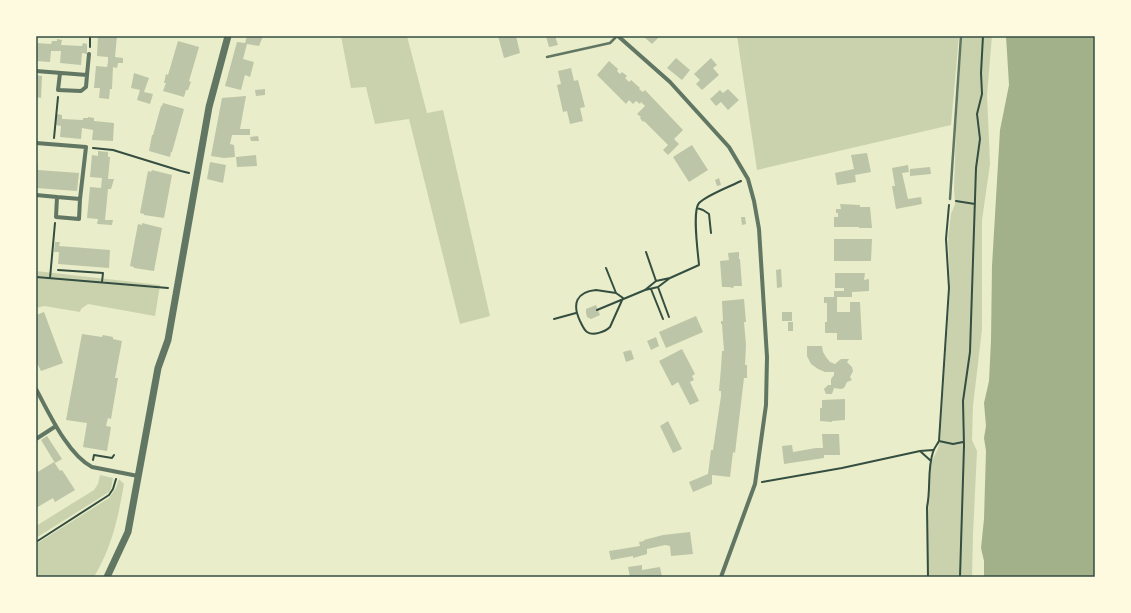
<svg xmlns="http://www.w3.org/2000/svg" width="1131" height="613" font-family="'DejaVu Sans',sans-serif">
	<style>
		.green { fill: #cad2ad }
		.water { fill: #a3b18a }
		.building { fill: #bcc5a7 }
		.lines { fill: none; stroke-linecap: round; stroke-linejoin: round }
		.path { stroke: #344e41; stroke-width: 2 }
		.service { stroke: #617663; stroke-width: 2.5 }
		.minor { stroke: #617663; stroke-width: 4 }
		.tertiary { stroke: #617663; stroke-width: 7 }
		.neatline { fill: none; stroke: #344e41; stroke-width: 1.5 }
	</style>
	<rect width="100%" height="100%" fill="#e9edc9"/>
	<path class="green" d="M341 36H407L427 113 443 110 490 316 460 324 409 119 375 124 366 87 351 88Z
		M737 36H959L951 125 757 170Z
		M962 36H992L987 95 990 164 982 220V329L973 406 972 440 977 451 973 535 972 577H927L929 466 937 451 940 442 950 289 948 237 951 214 955 204 954 188 956 128Z
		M36 271 160 285 155 316 88 304 81 309 80 312 44 306 36 308Z
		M100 475 113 478 111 489 109 492 36 538V526L94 490 98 484Z
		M119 479 124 484C118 518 112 547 94 577H36V544L109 498 116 488Z"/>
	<path class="water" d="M1006 36H1095V577H984V561L981 548 984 519 986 451 984 438 986 426 984 403 989 381 991 340 992 266 1000 130 1009 85Z"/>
	<path class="building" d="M98 36H117L115 57 123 58V63H118L117 68 113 67 112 89H110L109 99 99 98 100 88H94L96 66 107 67 108 62V57L97 56Z
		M247 36H263L259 46 247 44 243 59 254 62 250 77 245 75 241 90 225 86 237 42 245 43Z
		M498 36H516L520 53 504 58Z
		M546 36H555L558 45 549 47Z
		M643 36H660L652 44Z
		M57 39 62 40 61 45 82 46 83 43 87 44V54L82 53 81 65 60 63 61 51H51L50 62 36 61V43L51 44 52 41H57Z
		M178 41 199 47 189 81 191 82 188 90H186L184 97 163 91 166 83H164L166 74 168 75Z
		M676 58 690 70 682 80 667 68Z
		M711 58 717 65 713 68 719 75 702 90 696 84 700 80 694 74Z
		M609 61 618 69 617 71 620 74 622 72 627 76 625 78 629 82 631 80 640 88 639 89 643 92 645 90 683 130 674 139 679 144 668 155 663 150 668 145 644 121 643 122 640 118 641 117 637 114 645 106 641 102 640 104 636 101 633 104 629 100 626 104 597 75Z
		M571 68 574 81 578 80 585 107 580 108 583 121 570 124 567 111 563 112 557 85 561 84 558 71Z
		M134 73 149 78 144 92 153 94 150 104 137 100 140 90 131 88Z
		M36 75 42 76 41 98 36 97Z
		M265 89V95L256 96 255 90Z
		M728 89 739 100 728 110 721 102 716 106 710 99 720 90 723 93Z
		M246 96 240 129H250V135H232L230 144 234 145 235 157 224 158 211 156 222 98Z
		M163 103 184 109 172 152H171L170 157 149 151 152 135H153L161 106H162Z
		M57 114 62 115V119L83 120V118H88V117L94 118V121L114 123 113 141 92 140 93 130 82 128 81 139 60 137 61 126 56 125Z
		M258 136 259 141H251L250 137Z
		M692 145 708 170 689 182 673 157Z
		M98 151 108 152V157H110L108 179H114L111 189H108L105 220H113L112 225 97 224 98 219 87 218 90 187 101 188 102 178 90 177 92 155 98 156Z
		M867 153 871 172 855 175 856 182 837 185 835 173 854 169 851 155Z
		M256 155 257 166 237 167 236 157Z
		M210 162 226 165 223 183 207 179Z
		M908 165 909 172 902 173 908 199 921 197 922 204 896 209 892 186H895L892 168Z
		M36 166H38V170L79 173 77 191 36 188 37 176H36Z
		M930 167 931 174 910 176V169Z
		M152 170 172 175 164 218 144 215V214L140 213 148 171 151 172Z
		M719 178 721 185 717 186 715 180Z
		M840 204 860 205V207H870L872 228H859V227H834V217H838V213H836V209H841Z
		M741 217H745L746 224 742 225Z
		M142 223 162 228 154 271 134 268V267L130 266 138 224 142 225Z
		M834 239H872L871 261H834Z
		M55 242H60L59 246 110 250 109 268 58 264 59 252H54Z
		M739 252V259H740L742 286H734L733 288 729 287H722L720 261 729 260 728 253Z
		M781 269 782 287 777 288 776 270Z
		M835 273H865L864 280 869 279V291L852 292V297H837V312H850V302H860L862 340H837V333H825V322H827V303H824V297H834V291H844V288H835Z
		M744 299 746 322H744L746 345 745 365H747V378H744L735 453 733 452 730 477 712 475V484L693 492 689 482 708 474 711 450H713L721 396V391H719L721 368 722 351H724L722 324H721V321H723L722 301Z
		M596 305 600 315 591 319 587 317 586 313V309Z
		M44 312 63 363 41 371 36 361V315Z
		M782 312H792V321H782Z
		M696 316 703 332 666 348 659 332Z
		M788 322H793V331H788Z
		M82 334 102 337 103 335 113 337V339L122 341 115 378H118L111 419 108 418 106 426 111 427 107 451 83 447 87 423 66 420Z
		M656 337 659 346 651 350 647 341Z
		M807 346H822L823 352 826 357 830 362 835 364 841 359H849L847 362 852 367 853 371 850 377 852 380 847 382 844 388 841 389 834 388 832 394H826L824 389 828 385H831V379L834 375V372H825L818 369 811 364 807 356Z
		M682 349 695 374 692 376 694 380 690 382 699 401 690 405 678 382 672 386 659 361Z
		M631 350 634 359 626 362 623 352Z
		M845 399V420L832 421V422L820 421V408H822V400Z
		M668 421 682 449 673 453 660 426Z
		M822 434H839L840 455H824V458L784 464 782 446 792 445 793 452 816 448H823Z
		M47 436 62 459 55 463 41 440Z
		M54 462 60 471 62 470 75 490 55 502 53 498 36 508V473Z
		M690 532 693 554 671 556 670 546 665 545 647 549V554L633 558V556L611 560 609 551 640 546 639 542 644 541V540L663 535Z
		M642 565V570L660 567 662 577H630L628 567Z"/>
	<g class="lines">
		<path class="path" d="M90 47V36
			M54 138 58 97
			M93 148 113 150 181 171 189 173
			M956 201 975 204
			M697 208 703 210 709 214 711 233
			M646 252 656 281
			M606 268 616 293
			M58 270 103 273 102 282
			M36 277 168 288
			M50 278 55 223
			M658 287 669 317
			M651 289 663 319
			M596 290 616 293 623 298 610 327C605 332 593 336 587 332 584 330 582 325 580 321 572 304 576 292 596 290Z
			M645 290 658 287 670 278
			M597 310 645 290 656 281 670 278 699 265C698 253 692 211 699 203 707 195 731 186 741 181
			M554 319 576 313
			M939 441 953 444 963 442
			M920 451 931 461
			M93 460 94 455 112 458 114 455
			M762 482 842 468 920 451 933 450
			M36 542 109 495 113 489 116 479
			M928 577 927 507C931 489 927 470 933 452 934 448 937 445 939 441L949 288 946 239 949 205
			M960 577 964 446 963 401 970 352 976 168 980 139 977 114 982 94 981 73 983 36"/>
		<path class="service" d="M547 57 610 43 617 36
			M950 199 961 36"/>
		<path class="minor" d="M618 36 670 82 729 147 748 179 754 201 759 229 767 357 766 405 755 484 721 577
			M36 71 87 75 86 87 81 91 58 90 60 73
			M87 75 89 54
			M36 143 86 147 80 199
			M36 195 57 197 56 217 79 219 80 199 57 197
			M36 389C49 413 68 455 92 467L138 476
			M36 439 56 426"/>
		<path class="tertiary" d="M107 577 128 532 158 368 168 340 209 107 228 36"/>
	</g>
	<rect width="1131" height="613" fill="none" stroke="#fefae0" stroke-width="74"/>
	<rect x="37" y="37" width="1057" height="539" class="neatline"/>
</svg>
